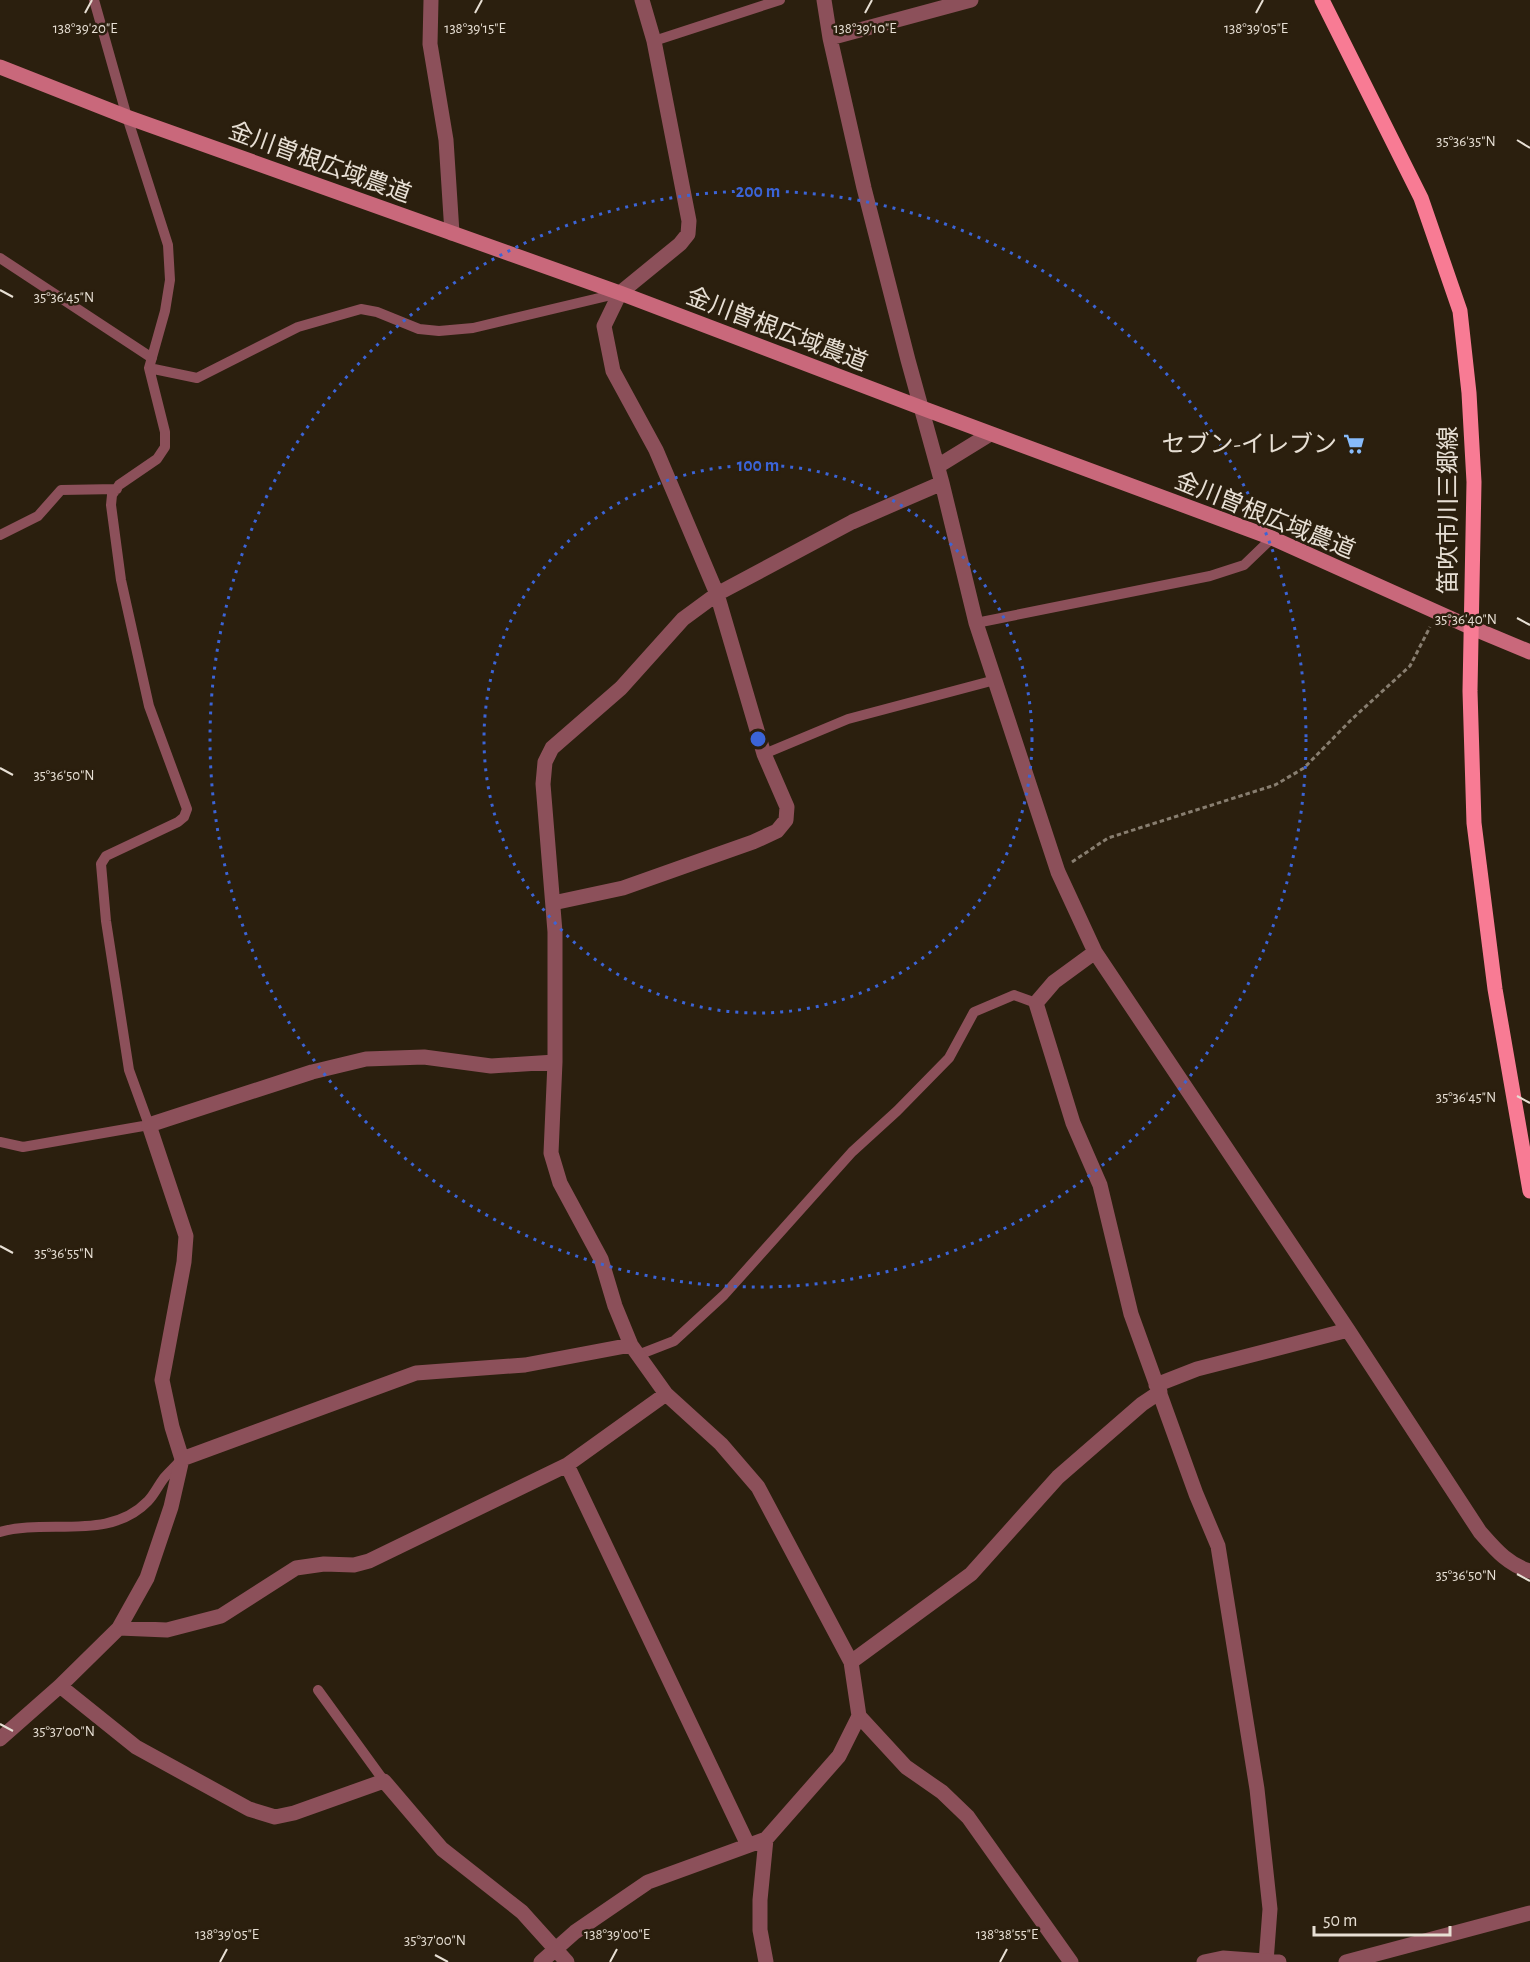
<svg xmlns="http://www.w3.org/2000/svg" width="1530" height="1962" font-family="'Alegreya Sans','Noto Sans JP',sans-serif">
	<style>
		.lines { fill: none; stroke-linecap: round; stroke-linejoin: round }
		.path { stroke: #887e70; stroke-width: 3; stroke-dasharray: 4.5 3; stroke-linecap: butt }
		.lane { stroke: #8c505a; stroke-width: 10 }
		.street { stroke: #8c505a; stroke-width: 15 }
		.secondary { stroke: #c9687b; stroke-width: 15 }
		.primary { stroke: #f87b94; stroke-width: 15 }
		.ticks { fill: none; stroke: #e7dfd4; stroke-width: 2 }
		.ring { fill: none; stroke: #3b64d7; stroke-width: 3; stroke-dasharray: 3 6 }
		.labels { text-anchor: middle; stroke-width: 5; stroke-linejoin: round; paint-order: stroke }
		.street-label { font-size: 24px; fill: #e7dfd4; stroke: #2b1f0e }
		.poi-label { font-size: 24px; fill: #e7dfd4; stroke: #2b1f0e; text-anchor: end }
		.ticks-label { font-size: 15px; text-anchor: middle; fill: #e7dfd4; stroke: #2b1f0e; stroke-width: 5; stroke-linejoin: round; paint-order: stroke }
		.centre { fill: #3b64d7; stroke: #2b1f0e; stroke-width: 3 }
		.ring-label { font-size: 18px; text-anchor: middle; font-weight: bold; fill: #3b64d7; stroke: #2b1f0e; stroke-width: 5; stroke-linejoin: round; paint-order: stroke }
	</style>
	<rect width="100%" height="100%" fill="#2b1f0e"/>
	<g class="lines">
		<path class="path" d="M1072 862 1108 838 1275 785 1304 768 1352 719 1410 666 1430 627"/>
		<path class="lane" d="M654 41 780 0
			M0 258 152 358
			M149 368 197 378 298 327 361 309 377 312 419 329 439 331 473 328 620 293
			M0 535 38 516 61 490 117 489
			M976 623 1210 576 1244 565 1272 538
			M764 754 848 719 995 680
			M0 1142 23 1147 149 1125 129 1070 106 921 101 864 106 856 178 822 184 817 187 809 149 706 121 580 111 505 112 495 119 485 157 459 165 447V432L149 368 165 311 170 280 168 245 127 117 94 0
			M638 1355 674 1341 724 1295 852 1152 897 1111 949 1058 974 1012 1014 995 1036 1003
			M0 1532C47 1518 109 1542 148 1501 154 1495 158 1486 164 1478 169 1472 175 1467 180 1461
			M318 1690 384 1781"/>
		<path class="street" d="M431 0 430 44 446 140 452 233
			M824 0 830 38 864 188 908 360 942 483 976 623 1058 872 1095 952 1348 1330 1480 1532C1495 1549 1508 1565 1530 1571
			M830 38 971 0
			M938 466 990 434
			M942 483 852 522 717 594 683 619 621 688 552 748 545 762 543 784 555 932V1062L551 1153 560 1183 601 1259 615 1306 631 1345 666 1394 721 1444 758 1487 851 1662 859 1716 906 1767 942 1792 968 1817 1071 1962
			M553 903 623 888 702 860 753 842 777 831 786 820 787 807 764 754 717 594 656 450 613 371 604 326 620 293 680 244 688 234 689 221 654 41 642 0
			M1095 952 1054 982 1036 1003 1073 1123 1100 1185 1131 1314 1196 1494 1218 1546 1257 1789 1270 1909 1266 1962
			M1156 1385 1197 1369 1348 1330
			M182 1459 416 1373 525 1365 631 1345
			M567 1465 748 1845
			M119 1628 167 1630 221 1616 296 1568 324 1564 354 1565 369 1561 567 1465 666 1394
			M851 1662 971 1574 1058 1477 1142 1404 1160 1392
			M60 1686 136 1747 249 1809 275 1817 294 1813 384 1781 442 1849 522 1912 567 1962
			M0 1739 60 1686 119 1628 147 1578 171 1507 182 1459 172 1427 162 1380 184 1262 186 1236 149 1125 312 1072 366 1059 424 1057 491 1066 555 1062
			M541 1962 575 1932 648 1882 766 1839 839 1756 859 1716
			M766 1962 760 1930V1900L766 1839
			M1204 1962 1223 1958 1279 1962
			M1346 1962 1530 1913"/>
		<path class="secondary" d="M0 67 127 117 620 293 922 408 1272 538 1470 627 1530 652"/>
		<path class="primary" d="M1322 0 1421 198 1460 311 1469 393 1474 482 1470 691 1474 823 1495 989 1530 1191"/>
	</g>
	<path class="ticks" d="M85 13 92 0M475 13 482 0M865 13 872 0M1256 13 1263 0M1517 140 1530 148M0 290 13 297M1517 618 1530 625M0 768 13 775M1517 1096 1530 1103M0 1246 13 1253M1517 1574 1530 1581M0 1724 13 1731M435 1955 448 1962M220 1962 227 1949M610 1962 617 1949M1000 1962 1007 1949"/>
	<g class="ring">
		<circle cx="758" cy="739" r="274"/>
		<circle cx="758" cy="739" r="548"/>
	</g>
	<defs>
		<symbol id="supermarket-bare" viewBox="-9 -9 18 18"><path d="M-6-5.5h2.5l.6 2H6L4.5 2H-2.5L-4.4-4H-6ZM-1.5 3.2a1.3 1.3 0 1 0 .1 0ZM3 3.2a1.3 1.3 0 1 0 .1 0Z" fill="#87bbfb" stroke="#2b1f0e" stroke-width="2.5" paint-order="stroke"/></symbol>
	</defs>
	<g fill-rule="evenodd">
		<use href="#supermarket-bare" x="1339" y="429" width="30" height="30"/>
	</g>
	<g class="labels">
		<g class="street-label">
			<text transform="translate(320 162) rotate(20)" y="8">金川曽根広域農道</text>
			<text transform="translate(777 329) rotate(21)" y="8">金川曽根広域農道</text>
			<text transform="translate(1448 510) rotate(-90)" y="8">笛吹市川三郷線</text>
			<text transform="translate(1265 515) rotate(22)" y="8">金川曽根広域農道</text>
		</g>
		<g class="poi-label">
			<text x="1337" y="452">セブン-イレブン</text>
		</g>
	</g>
	<g class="ticks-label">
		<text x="85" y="33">138°39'20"E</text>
		<text x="475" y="33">138°39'15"E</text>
		<text x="865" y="33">138°39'10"E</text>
		<text x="1256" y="33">138°39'05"E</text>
		<text x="1466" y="146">35°36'35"N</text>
		<text x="64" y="302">35°36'45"N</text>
		<text x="1466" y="624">35°36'40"N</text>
		<text x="64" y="780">35°36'50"N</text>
		<text x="1466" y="1102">35°36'45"N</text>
		<text x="64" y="1258">35°36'55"N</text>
		<text x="1466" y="1580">35°36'50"N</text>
		<text x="64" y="1736">35°37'00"N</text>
		<text x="227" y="1939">138°39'05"E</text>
		<text x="617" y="1939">138°39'00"E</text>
		<text x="1007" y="1939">138°38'55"E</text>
		<text x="435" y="1945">35°37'00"N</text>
	</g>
	<circle cx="758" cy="739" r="9" class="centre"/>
	<g class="ring-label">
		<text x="758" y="197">200 m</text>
		<text x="758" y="471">100 m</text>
	</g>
	<path d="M1314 1926v9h136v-9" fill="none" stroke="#e7dfd4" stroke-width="3"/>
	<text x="1323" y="1926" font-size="18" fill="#e7dfd4" stroke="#2b1f0e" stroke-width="4.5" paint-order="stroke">50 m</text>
</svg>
